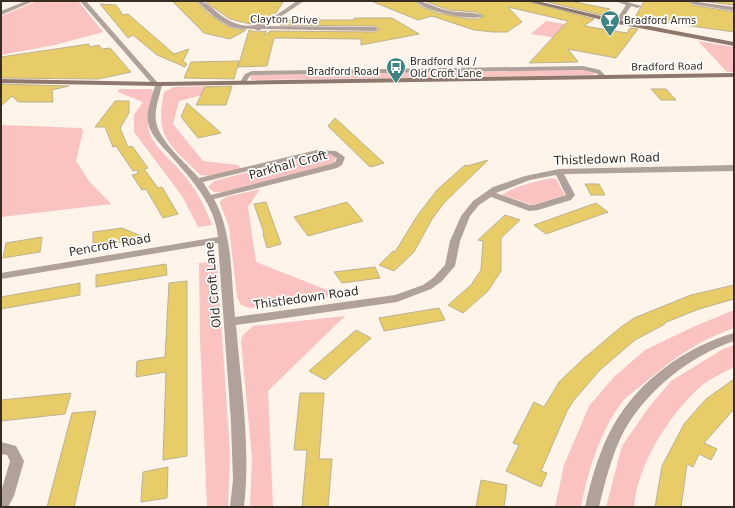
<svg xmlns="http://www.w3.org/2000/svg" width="735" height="508" font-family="'DejaVu Sans',sans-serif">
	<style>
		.green { fill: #fac2c0 }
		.building { fill: #e8cc68; stroke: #bbb291 }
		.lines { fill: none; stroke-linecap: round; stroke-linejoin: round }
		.street { fill: #b0a19a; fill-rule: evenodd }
		.secondary { fill: #8e786e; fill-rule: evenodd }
		.labels { text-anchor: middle; stroke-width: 3.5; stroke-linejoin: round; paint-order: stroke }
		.far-street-label { font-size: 10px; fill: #372d23; stroke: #fff }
		.far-poi-label { font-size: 10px; fill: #372d23; stroke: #fff; text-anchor: start }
		.street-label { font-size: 12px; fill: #372d23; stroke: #fff }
	</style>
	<rect width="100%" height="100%" fill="#fff4e9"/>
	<path class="green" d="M37 1H78L103 32 55 45 1 55V16Z
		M546 21 589 28 576 41 531 34Z
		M698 41 734 47V72H727Z
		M588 70 596 73 593 75 252 80 250 77 253 75Z
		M213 86 210 93 179 101 173 124 203 161 238 165 241 169 212 176 200 175C170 144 154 138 164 92L174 87Z
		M119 89H151L154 92C151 104 146 118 149 131 154 148 173 161 183 174 196 189 205 206 212 225L198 227 182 196 134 132V115L143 102 118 92Z
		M1 125 81 128 83 131 76 161 89 181 111 204 1 217Z
		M323 153 331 154 336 157 333 164 223 192H214L208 187 214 181Z
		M552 178 556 179 565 195 533 205 502 195C518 185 534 182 552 178Z
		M260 189 248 207 256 262 340 295 251 308 241 305 237 297 229 227 220 203 221 200 226 197Z
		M217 261 230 454 228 507H207L200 339 199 263Z
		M734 310V328C699 340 669 361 642 385 636 390 628 395 623 401 601 428 587 473 581 507H555L564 465 589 406 614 377 645 350 693 327Z
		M345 316 268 391 273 507H250L252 458 241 341 243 335 253 326Z
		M734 345V367C723 373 709 379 700 387 669 415 637 465 634 507H606L622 446 649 407 671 381 723 349Z"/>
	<path class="building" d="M172 1H196L209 14 225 25 236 29 246 30 230 39 204 33Z
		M204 1H274L283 2 276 13 259 22 250 24 230 19Z
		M371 1H415L420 6 437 13 469 19H478L484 16 476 12 449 10 424 1H526L594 19 584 26 627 33 630 28 638 29 616 58 568 49 578 62 529 63 568 21 508 7 522 22 507 32H493L474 30 432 16 418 20Z
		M544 1H570L610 9 601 15Z
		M644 1H689L692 5 734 12V32L649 20 645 24 633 21Z
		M701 1H734V5Z
		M100 4 116 5 123 15 128 14 174 54 189 49 183 61 187 64 185 67 157 55 133 35 128 38Z
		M354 18H392L419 34 361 45V39L274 38 267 66 238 67 249 30 257 32 266 31 264 35 271 31 375 32 379 29 375 26 280 25 288 20H354Z
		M89 44 90 47 99 45 102 49 110 48 131 72 98 79 1 78V57Z
		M239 61 234 79 184 78 191 62Z
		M1 84 69 86 52 90 53 102H18L12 96 1 106Z
		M232 86 226 105H196L205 87Z
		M651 89H666L676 100H661Z
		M115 101H129V113L120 128 128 147 132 146 148 168 144 169 158 188 162 187 178 214 163 218 146 189 142 190 132 175 138 174 137 170 133 171 116 146 113 147 105 127H95Z
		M187 103 221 133 198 138 181 117Z
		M335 118 384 163 370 167 328 126Z
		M488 160 444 203 432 219 414 252 394 271 379 265 393 251 395 252 417 216 437 190 465 165 467 166Z
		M585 184H599L605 195H591Z
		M266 202 281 244 267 248 263 234 264 233 254 204Z
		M347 202 363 221 308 236 294 217Z
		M596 203 608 212 546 234 534 225Z
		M505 215 520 220 501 238V271L488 291 463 313 448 305 471 285 481 270 483 241 478 240Z
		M122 228 146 238 97 246V243H93V232Z
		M42 237 40 252 3 258 6 243Z
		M166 264 167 275 96 287V275Z
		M375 267 380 278 342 283 334 272Z
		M187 281V456L163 460 166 372 136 377 137 361 165 357 169 283Z
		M80 283V295L1 309V297Z
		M734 285V299L699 309 664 323 665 324 635 340 600 370 574 400 567 411 541 471 547 473 541 487 506 471 519 445 513 443 534 402 544 407 559 382 583 359 621 327 634 318 691 295Z
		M439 308 445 320 384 331 379 318Z
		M356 330 371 338 325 380 309 371Z
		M734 379V409L704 443 717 449 711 460 699 454 693 467 687 464 681 507H655L662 466 684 424 706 399Z
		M71 393 65 414 1 421V400Z
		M300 393H324L319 459H332L328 507H302L307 450H294Z
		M96 411 74 507H47L72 413Z
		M168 467 167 498 141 502 143 472Z
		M481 480 507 485 504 507H476Z"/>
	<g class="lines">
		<path class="street" d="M26 1H34L1 15V11Z
			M80 1H86L157 82 162 84C160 96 154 109 156 121 158 140 187 164 199 178L317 150 336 151 345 157 342 165 337 168 214 199C233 233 231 279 235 317L395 295 423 285 433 278 445 265 450 241 461 216 473 201 493 187 525 176 559 169 734 165V171L564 174 575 195 571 200 538 210 529 211 491 197 479 205 470 216 460 241 455 266 441 282 431 289 397 302 236 325C241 385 251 447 244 507H230L233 480 231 422 218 243 1 279V273L218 237C215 204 191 179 170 155 162 146 150 135 148 122 146 111 152 97 155 86L153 85ZM317 154H330L337 158 335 162 331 164 211 195 203 182ZM556 175 566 195 534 205H530L496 193 530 180Z
			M197 1C206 1 212 8 218 13 251 39 268 20 297 1H304L267 26 375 27 378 29 375 31 262 29 258 31C252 27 244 30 236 28 222 25 207 11 197 1Z
			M416 1C424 1 439 9 449 11 459 13 475 11 483 16 473 22 423 11 416 1Z
			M615 1H624L641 6 638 8 631 6 620 23 618 24 615 22 626 5Z
			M690 1 734 7V11L692 4Z
			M583 66 600 70 607 77 602 78 596 73 583 70 253 75 250 76 245 83 240 82 245 74 252 71Z
			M734 333V341C690 356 647 390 624 431 612 454 605 482 599 507H585C591 480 599 451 613 426 638 381 685 347 734 333Z
			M1 442 16 446 24 461 14 496 8 507H1V492L10 461 7 455 1 454Z"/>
		<path class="secondary" d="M527 1H537L618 20 734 42V46L618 24Z
			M734 73V77L159 86 1 83V79L159 82Z"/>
	</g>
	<defs>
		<symbol id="bar-pin" viewBox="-11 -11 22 30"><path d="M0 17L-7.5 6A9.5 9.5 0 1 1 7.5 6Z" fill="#3d8582" stroke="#fff"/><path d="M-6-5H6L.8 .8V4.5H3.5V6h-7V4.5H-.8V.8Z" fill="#fff"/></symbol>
		<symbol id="bus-pin" viewBox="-11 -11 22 30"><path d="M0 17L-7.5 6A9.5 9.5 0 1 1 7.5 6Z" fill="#3d8582" stroke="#fff"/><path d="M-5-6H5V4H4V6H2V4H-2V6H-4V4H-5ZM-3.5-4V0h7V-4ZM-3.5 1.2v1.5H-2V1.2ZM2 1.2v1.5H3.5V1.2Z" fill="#fff"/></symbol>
	</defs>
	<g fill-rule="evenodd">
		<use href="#bar-pin" x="599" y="9" width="22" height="30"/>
		<use href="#bus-pin" x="385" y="56" width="22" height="30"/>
	</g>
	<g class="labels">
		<g class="far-street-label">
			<text transform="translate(284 19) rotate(1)" y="4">Clayton Drive</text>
			<text transform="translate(667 66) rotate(-1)" y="4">Bradford Road</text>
			<text x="343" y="75">Bradford Road</text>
		</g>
		<g class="far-poi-label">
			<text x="624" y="24">Bradford Arms</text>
			<text x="410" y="65">Bradford Rd /<tspan x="410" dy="12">Old Croft Lane</tspan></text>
		</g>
		<g class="street-label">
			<text transform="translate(607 159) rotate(-2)" y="4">Thistledown Road</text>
			<text transform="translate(288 165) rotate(-15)" y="4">Parkhall Croft</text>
			<text transform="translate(110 245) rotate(-10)" y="4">Pencroft Road</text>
			<text transform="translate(213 285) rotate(-95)" y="4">Old Croft Lane</text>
			<text transform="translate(306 298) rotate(-8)" y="4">Thistledown Road</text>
		</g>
	</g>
	<rect width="735" height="508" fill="none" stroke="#372d23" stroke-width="4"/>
</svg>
